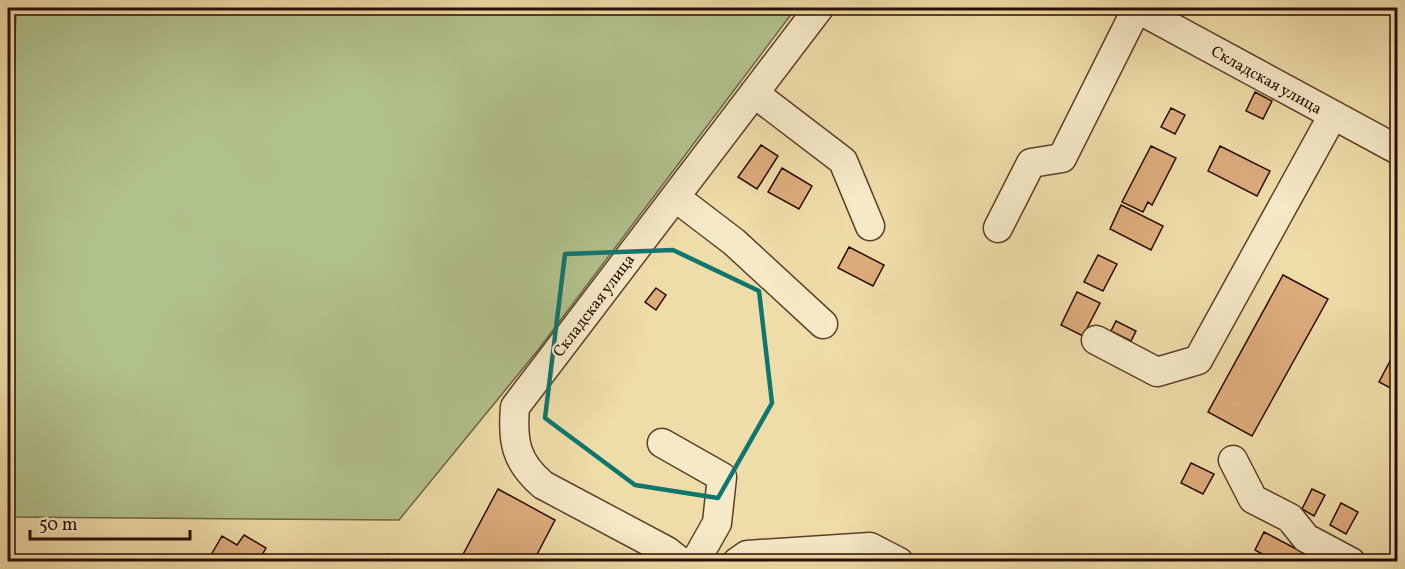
<svg xmlns="http://www.w3.org/2000/svg" width="1405" height="569" font-family="Vollkorn,serif">
	<style>
		.green { fill: #b2c28d; stroke: #6e6746; stroke-width: 1.5 }
		.building { fill: #ddac7c; stroke: #2a0c00; stroke-width: 1.5 }
		.lines { fill: none; stroke-linecap: round; stroke-linejoin: round }
		.minor-casing { stroke: #5b402a; stroke-width: 31 }
		.minor { stroke: #f5e9c7; stroke-width: 28 }
		.marked { fill: none; stroke: #0f766e; stroke-width: 4.5; stroke-linejoin: round }
		.labels { text-anchor: middle; stroke-width: 4.5; stroke-linejoin: round; paint-order: stroke }
		.street-label { font-size: 16px; fill: #2a0c00; stroke: #f5e9c7 }
	</style>
	<rect width="100%" height="100%" fill="#efdda9"/>
	<filter id="stains"><feTurbulence type="fractalNoise" baseFrequency=".00333" numOctaves="4"/><feColorMatrix values="0 0 0 0 .2 0 0 0 0 .09 0 0 0 0 .02 0 0 0 .5 -.17"/></filter>
	<radialGradient id="worn" r=".72"><stop offset=".6" stop-color="#630" stop-opacity="0"/><stop offset="1" stop-color="#630" stop-opacity=".3"/></radialGradient>
	<path class="green" d="M16 8H796L538 350 399 520 8 517V299Z"/>
	<path class="building" d="M1255 92 1272 101 1263 119 1246 111Z
		M1171 108 1185 115 1175 134 1161 127Z
		M761 145 778 156 757 189 738 177Z
		M1151 146 1176 158 1152 205 1148 202 1143 212 1122 202Z
		M1220 146 1270 171 1257 196 1208 171Z
		M782 168 812 186 799 209 768 192Z
		M1121 205 1163 226 1151 250 1110 229Z
		M849 247 884 265 873 286 838 268Z
		M1098 255 1117 264 1103 291 1084 282Z
		M1283 275 1328 299 1252 436 1208 412Z
		M656 288 666 295 656 310 645 302Z
		M1077 292 1100 303 1083 336 1061 325Z
		M1116 321 1136 331 1131 341 1111 331Z
		M1398 346V392L1379 382Z
		M1191 463 1214 474 1203 494 1181 483Z
		M498 489 555 520 533 562H459Z
		M1312 489 1325 495 1314 516 1302 509Z
		M1341 503 1358 512 1346 534 1330 525Z
		M1264 532 1321 562H1276L1255 550Z
		M244 535 266 548 258 562H207L222 536 237 545Z
		M388 554 403 562H384Z"/>
	<g class="lines">
		<defs>
			<path id="minor" d="M1136 8 1398 150
				M754 93 843 161 870 226
				M675 197 734 242 823 324
				M998 228 1031 163 1062 158 1137 8
				M1096 340 1157 372 1198 360 1333 115
				M662 443 722 477 717 523 695 562
				M1233 460 1253 499 1290 518 1306 538 1351 562
				M681 562 667 551 543 485C516 462 512 442 515 407L819 8
				M737 562 747 555 870 547 899 562"/>
		</defs>
		<use href="#minor" class="minor-casing"/>
		<use href="#minor" class="minor"/>
	</g>
	<path class="marked" d="M673 250 759 291 772 403 718 498 635 485 545 418 565 254Z"/>
	<g class="labels">
		<g class="street-label">
			<text transform="translate(1267 79) rotate(29)" y="6">Складская улица</text>
			<text transform="translate(593 305) rotate(-53)" y="6">Складская улица</text>
		</g>
	</g>
	<rect width="1405" height="569" fill="none" stroke="#efdda9" stroke-width="30"/>
	<rect x="9" y="9" width="1387" height="551" fill="none" stroke="#2a0c00" stroke-width="3"/>
	<rect x="15" y="15" width="1375" height="539" fill="none" stroke="#2a0c00" stroke-width="1.5"/>
	<path d="M30 530v9h160v-9" fill="none" stroke="#2a0c00" stroke-width="3"/>
	<text x="39" y="530" font-size="18" fill="#2a0c00" stroke="#f5e9c7" stroke-width="4.5" paint-order="stroke">50 m</text>
	<rect width="100%" height="100%" filter="url(#stains)"/>
	<rect width="100%" height="100%" fill="url(#worn)"/>
</svg>
